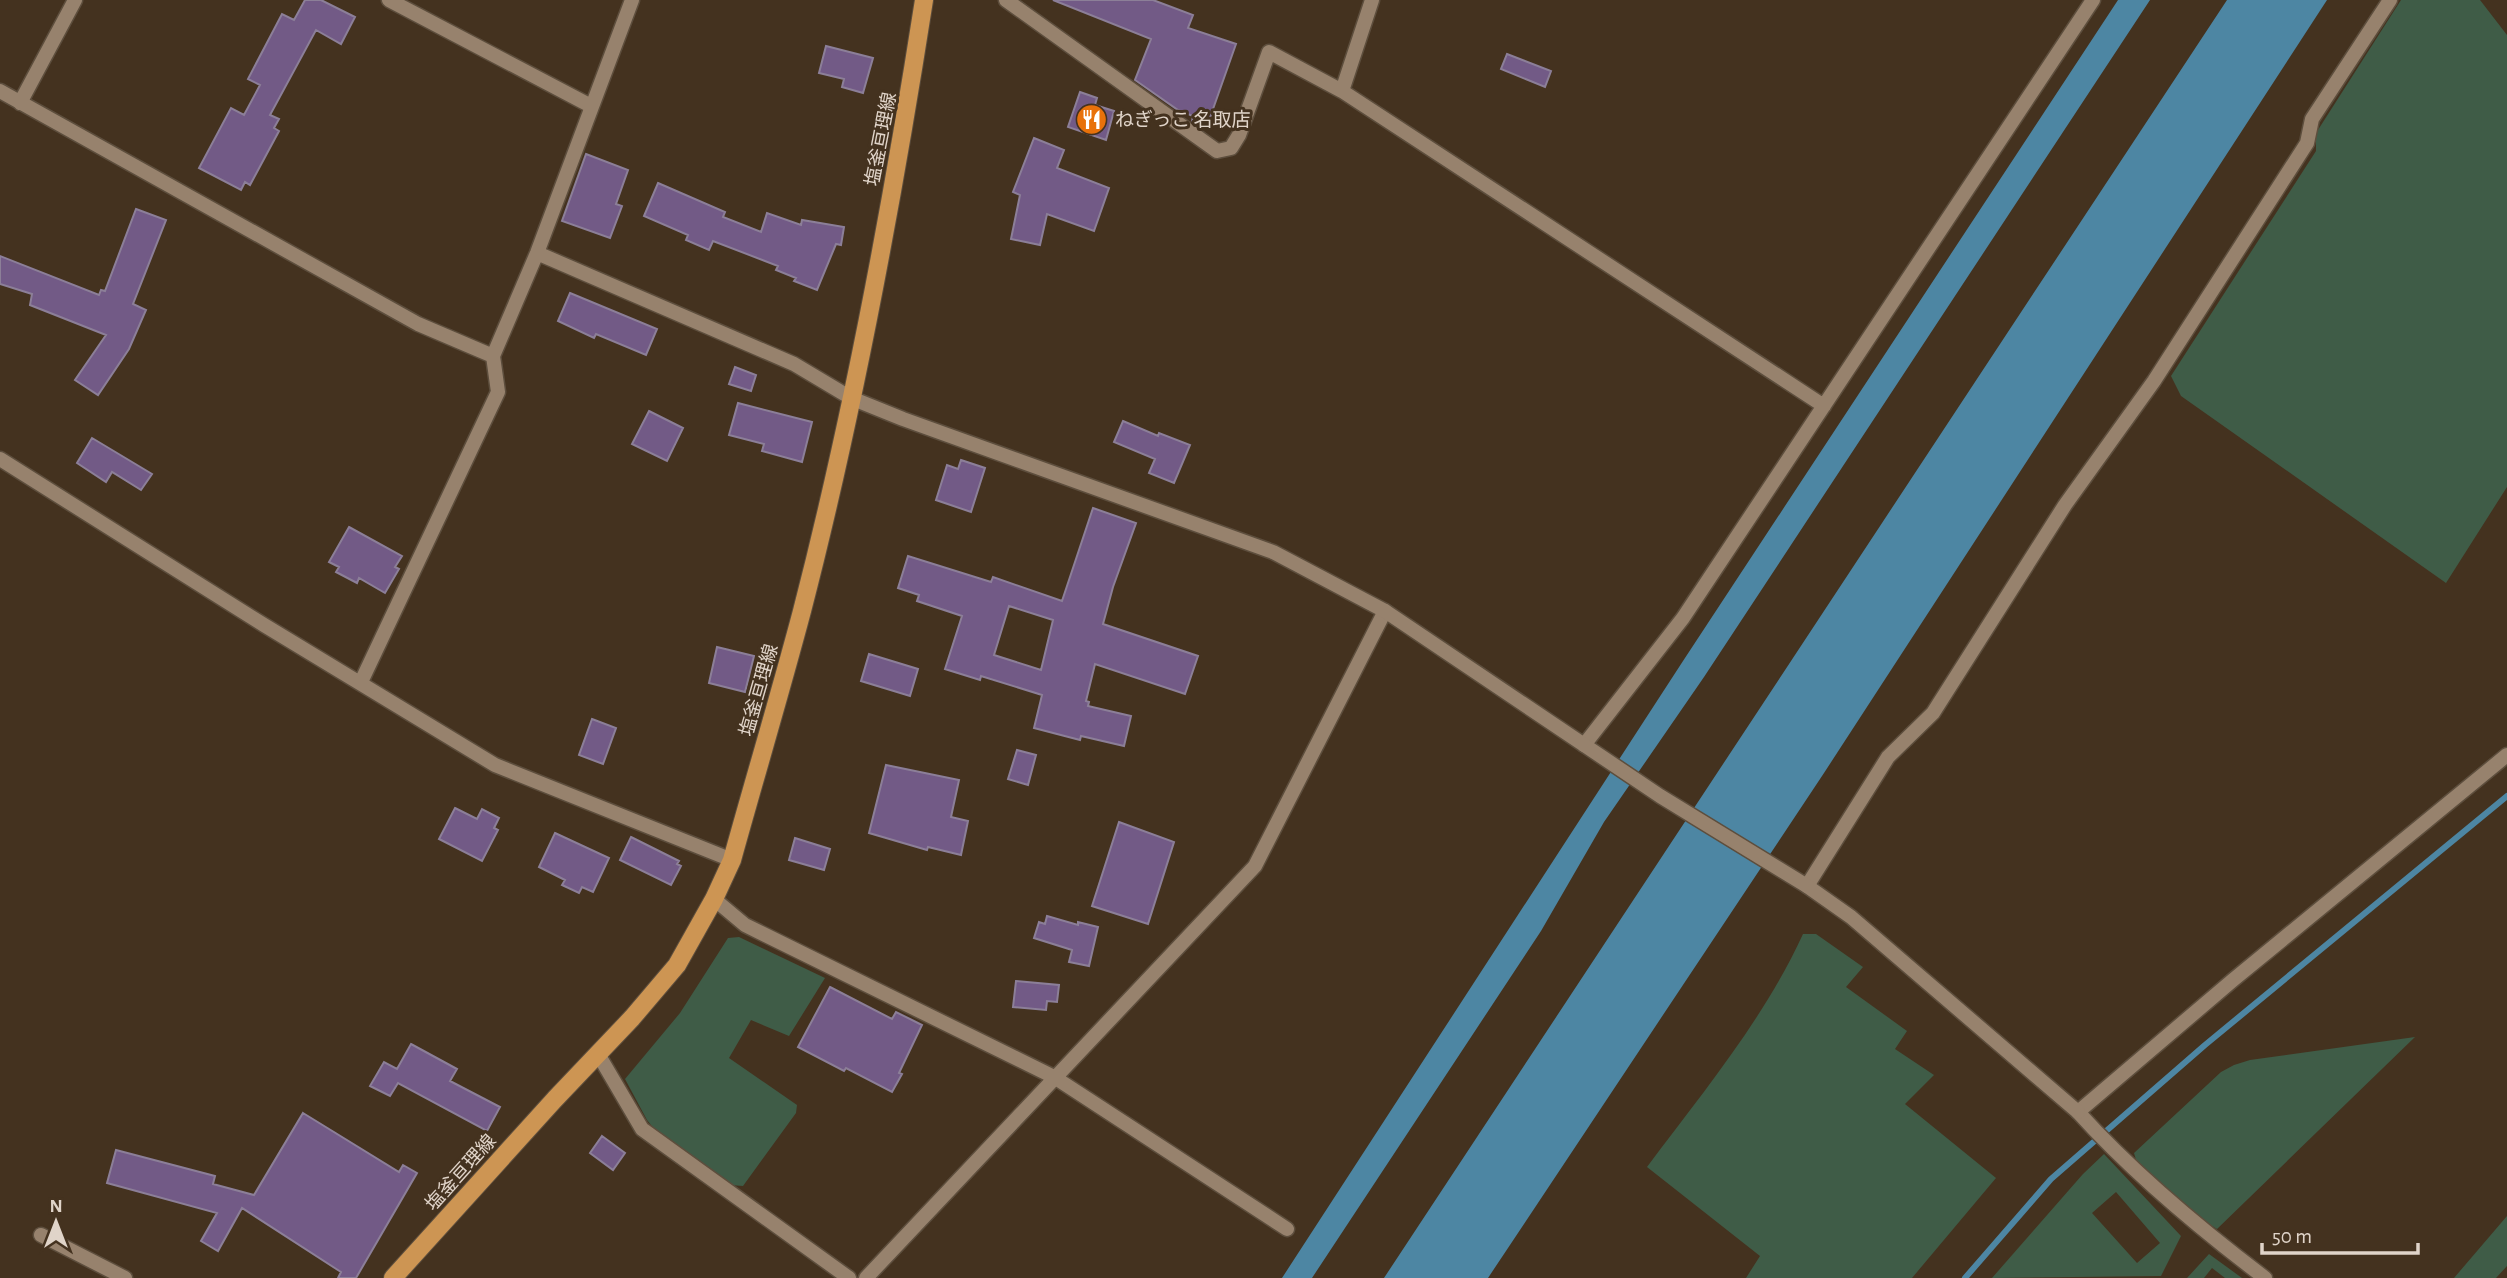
<svg xmlns="http://www.w3.org/2000/svg" width="2507" height="1278" font-family="'Alegreya Sans','Noto Sans JP',sans-serif">
	<style>
		.green { fill: #3f5c47; fill-rule: evenodd }
		.water { fill: #4d86a3 }
		.lines { fill: none; stroke-linecap: round; stroke-linejoin: round }
		.stream { stroke: #4d86a3; stroke-width: 6 }
		.building { fill: #725a86; stroke: #8c7f98; stroke-width: 2; fill-rule: evenodd }
		.minor-casing { stroke: #5d4e3d; stroke-width: 17 }
		.tertiary-casing { stroke: #5d4e3d; stroke-width: 17 }
		.primary-casing { stroke: #5d4e3d; stroke-width: 20 }
		.minor { stroke: #97826d; stroke-width: 14 }
		.tertiary { stroke: #97826d; stroke-width: 14 }
		.primary { stroke: #cd9553; stroke-width: 18 }
		.labels { text-anchor: middle; stroke-width: 6; stroke-linejoin: round; paint-order: stroke }
		.poi-label { font-size: 19px; fill: #e0d4c9; stroke: #44321f; text-anchor: start }
		.street-label { font-size: 19px; fill: #e0d4c9; stroke: #44321f }
	</style>
	<rect width="100%" height="100%" fill="#44321f"/>
	<path class="green" d="M2401 0H2480L2507 35V487L2446 583 2181 396 2171 376 2316 151V133Z
		M1803 934H1816L1863 967 1846 987 1907 1031 1895 1049 1934 1075 1905 1104 1996 1178 1912 1278H1746L1760 1256 1647 1167C1703 1092 1764 1019 1803 934Z
		M739 937 825 978 789 1036 751 1020 729 1058 797 1105 796 1113 743 1186 730 1185 659 1135 647 1120 625 1079 680 1013 728 938Z
		M2415 1037 2217 1229 2197 1217 2136 1160 2134 1153 2221 1072 2234 1065 2250 1060Z
		M2104 1154 2181 1236 2161 1276 1992 1278 2083 1174ZM2116 1192 2160 1243 2137 1263 2092 1213Z
		M2507 1216V1266L2496 1278H2454Z
		M2209 1254 2242 1278H2225L2212 1268 2204 1278H2187Z"/>
	<path class="water" d="M2118 0H2150L1704 677 1604 822 1541 931 1312 1278H1282L1683 661Z
		M2227 0H2327L1824 773 1488 1278H1384Z"/>
	<g class="lines">
		<path class="stream" d="M1965 1278 2051 1179 2205 1045 2507 796"/>
	</g>
	<path class="building" d="M305 0H321L355 17 341 44 316 30 270 115 279 119 274 128 279 131 250 185 245 182 241 190 199 168 231 108 244 115 260 85 248 79 282 14 294 20Z
		M1053 0H1153L1193 15 1188 28 1236 44 1207 126 1192 121 1193 116 1178 110 1135 80 1151 39Z
		M826 46 873 58 863 93 842 87 844 79 819 73Z
		M1507 54 1551 71 1545 87 1501 69Z
		M1080 92 1097 98 1095 105 1114 111 1106 140 1068 127Z
		M1034 138 1064 150 1057 168 1109 188 1094 231 1047 214 1040 245 1011 239 1020 195 1013 192Z
		M586 154 628 170 616 204 622 206 610 238 562 221Z
		M658 183 725 212 723 217 761 232 767 213 801 225 802 220 844 227 841 245 836 244 817 290 794 281 796 278 776 270 778 266 713 241 709 250 686 240 688 235 644 216Z
		M136 209 166 220 133 304 146 310 129 349 98 395 75 380 106 335 30 305 32 294 0 284V256L99 295 101 290 105 291Z
		M570 293 657 329 646 355 596 334 594 338 558 321Z
		M735 367 756 375 751 391 729 384Z
		M738 403 812 422 802 462 762 451 764 444 729 435Z
		M649 411 683 428 667 461 632 444Z
		M1123 421 1158 436 1159 433 1190 445 1174 483 1149 473 1155 459 1114 442Z
		M92 438 152 474 141 490 112 472 106 482 77 463Z
		M961 460 985 468 971 512 936 500 947 465 958 469Z
		M1093 508 1136 523 1113 587 1103 624 1198 656 1185 694 1095 664 1086 701 1089 702 1088 706 1131 716 1124 746 1081 736 1080 740 1034 728 1042 695 981 676 980 680 945 669 962 616 917 601 919 595 898 588 908 556 991 582 993 577 1062 601ZM1009 606 1053 620 1041 670 994 655Z
		M349 527 402 556 395 567 399 569 385 593 359 578 357 583 336 572 339 567 329 562Z
		M717 647 754 656 745 692 709 683Z
		M869 654 918 669 910 696 861 681Z
		M592 719 616 728 603 764 579 755Z
		M1017 750 1036 755 1028 785 1008 779Z
		M886 765 959 780 951 817 968 821 961 855 928 847 927 850 869 833Z
		M455 808 477 819 482 809 499 818 494 828 498 830 482 861 439 839Z
		M1119 822 1174 842 1148 924 1092 906Z
		M555 833 609 858 593 892 582 887 579 893 562 885 565 880 539 867Z
		M631 837 679 861 677 864 681 866 671 885 620 860Z
		M795 838 830 849 824 870 789 860Z
		M1047 916 1078 925V922L1098 927 1089 966 1069 962 1072 950 1034 938 1039 922 1045 924Z
		M1016 981 1059 985 1057 1002 1047 1001 1046 1010 1013 1007Z
		M830 987 892 1019 896 1012 922 1025 899 1073 902 1074 892 1092 846 1068 844 1071 798 1047Z
		M411 1044 457 1069 450 1081 500 1107 487 1131 398 1083 390 1096 370 1086 384 1062 397 1069Z
		M303 1113 399 1172 403 1165 417 1173 356 1278H338L341 1272 242 1208 218 1251 201 1241 217 1213 107 1183 116 1150 215 1176 213 1184 254 1195Z
		M602 1136 625 1153 613 1170 590 1153Z"/>
	<g class="lines">
		<defs>
			<path id="minor" d="M389 0 591 106
				M1006 0 1217 151 1231 148 1239 135 1269 52 1342 91 1824 406
				M0 91 418 324 493 356 537 253 632 0
				M1342 91 1372 0
				M20 103 75 0
				M537 253 794 364 851 398
				M0 459 264 625 495 765 732 860
				M361 682 498 392 493 356
				M1584 745 1683 618 2093 0
				M1807 886 1888 757 1933 713 2065 505 2154 381 2307 143 2312 119 2390 0
				M714 899 745 925 1054 1077 1287 1229
				M598 1054 642 1129 849 1278
				M41 1235 125 1278
				M866 1278 1255 866 1385 611
				M2265 1278C2199 1228 2134 1174 2078 1112L2233 980 2507 755"/>
			<path id="tertiary" d="M851 398 903 419 1273 552 1385 611 1660 796 1807 886 1851 917 2078 1112"/>
			<path id="primary" d="M393 1278 555 1099 632 1018 677 965 714 899 732 860C755 777 780 694 802 611 854 410 892 205 924 0"/>
		</defs>
		<use href="#minor" class="minor-casing"/>
		<use href="#tertiary" class="tertiary-casing"/>
		<use href="#primary" class="primary-casing"/>
		<use href="#minor" class="minor"/>
		<use href="#tertiary" class="tertiary"/>
		<use href="#primary" class="primary"/>
	</g>
	<defs>
		<symbol id="restaurant-disc" viewBox="-11 -11 22 22"><circle r="9.5" fill="#e8710a" stroke="#44321f"/><path d="M-5-6h1v4h1v-4h1v4h1v-4h1v5L-1.5 .5V6h-2V.5L-5-1ZM5-6V6H3V1.5H1.5Q1.5-4 5-6Z" fill="#fff"/></symbol>
	</defs>
	<g fill-rule="evenodd">
		<use href="#restaurant-disc" x="1074" y="102" width="35" height="35"/>
	</g>
	<g class="labels">
		<g class="poi-label">
			<text x="1115" y="126">ねぎっこ 名取店</text>
		</g>
		<g class="street-label">
			<text transform="translate(880 139) rotate(-79)" y="7">塩釜亘理線</text>
			<text transform="translate(758 690) rotate(-74)" y="7">塩釜亘理線</text>
			<text transform="translate(460 1172) rotate(-48)" y="7">塩釜亘理線</text>
		</g>
	</g>
	<g transform="translate(56 1222)" stroke="#44321f" stroke-width="5" paint-order="stroke">
	<path d="M0-5L12 26L0 18L-12 26Z" fill="#e0d4c9"/>
	<text y="-10" font-size="19" font-weight="bold" text-anchor="middle" fill="#e0d4c9">N</text>
	</g>
	<path d="M2262 1243v10h156v-10" fill="none" stroke="#e0d4c9" stroke-width="3.5"/>
	<text x="2272" y="1243" font-size="21" fill="#e0d4c9" stroke="#44321f" stroke-width="5" paint-order="stroke">50 m</text>
</svg>
